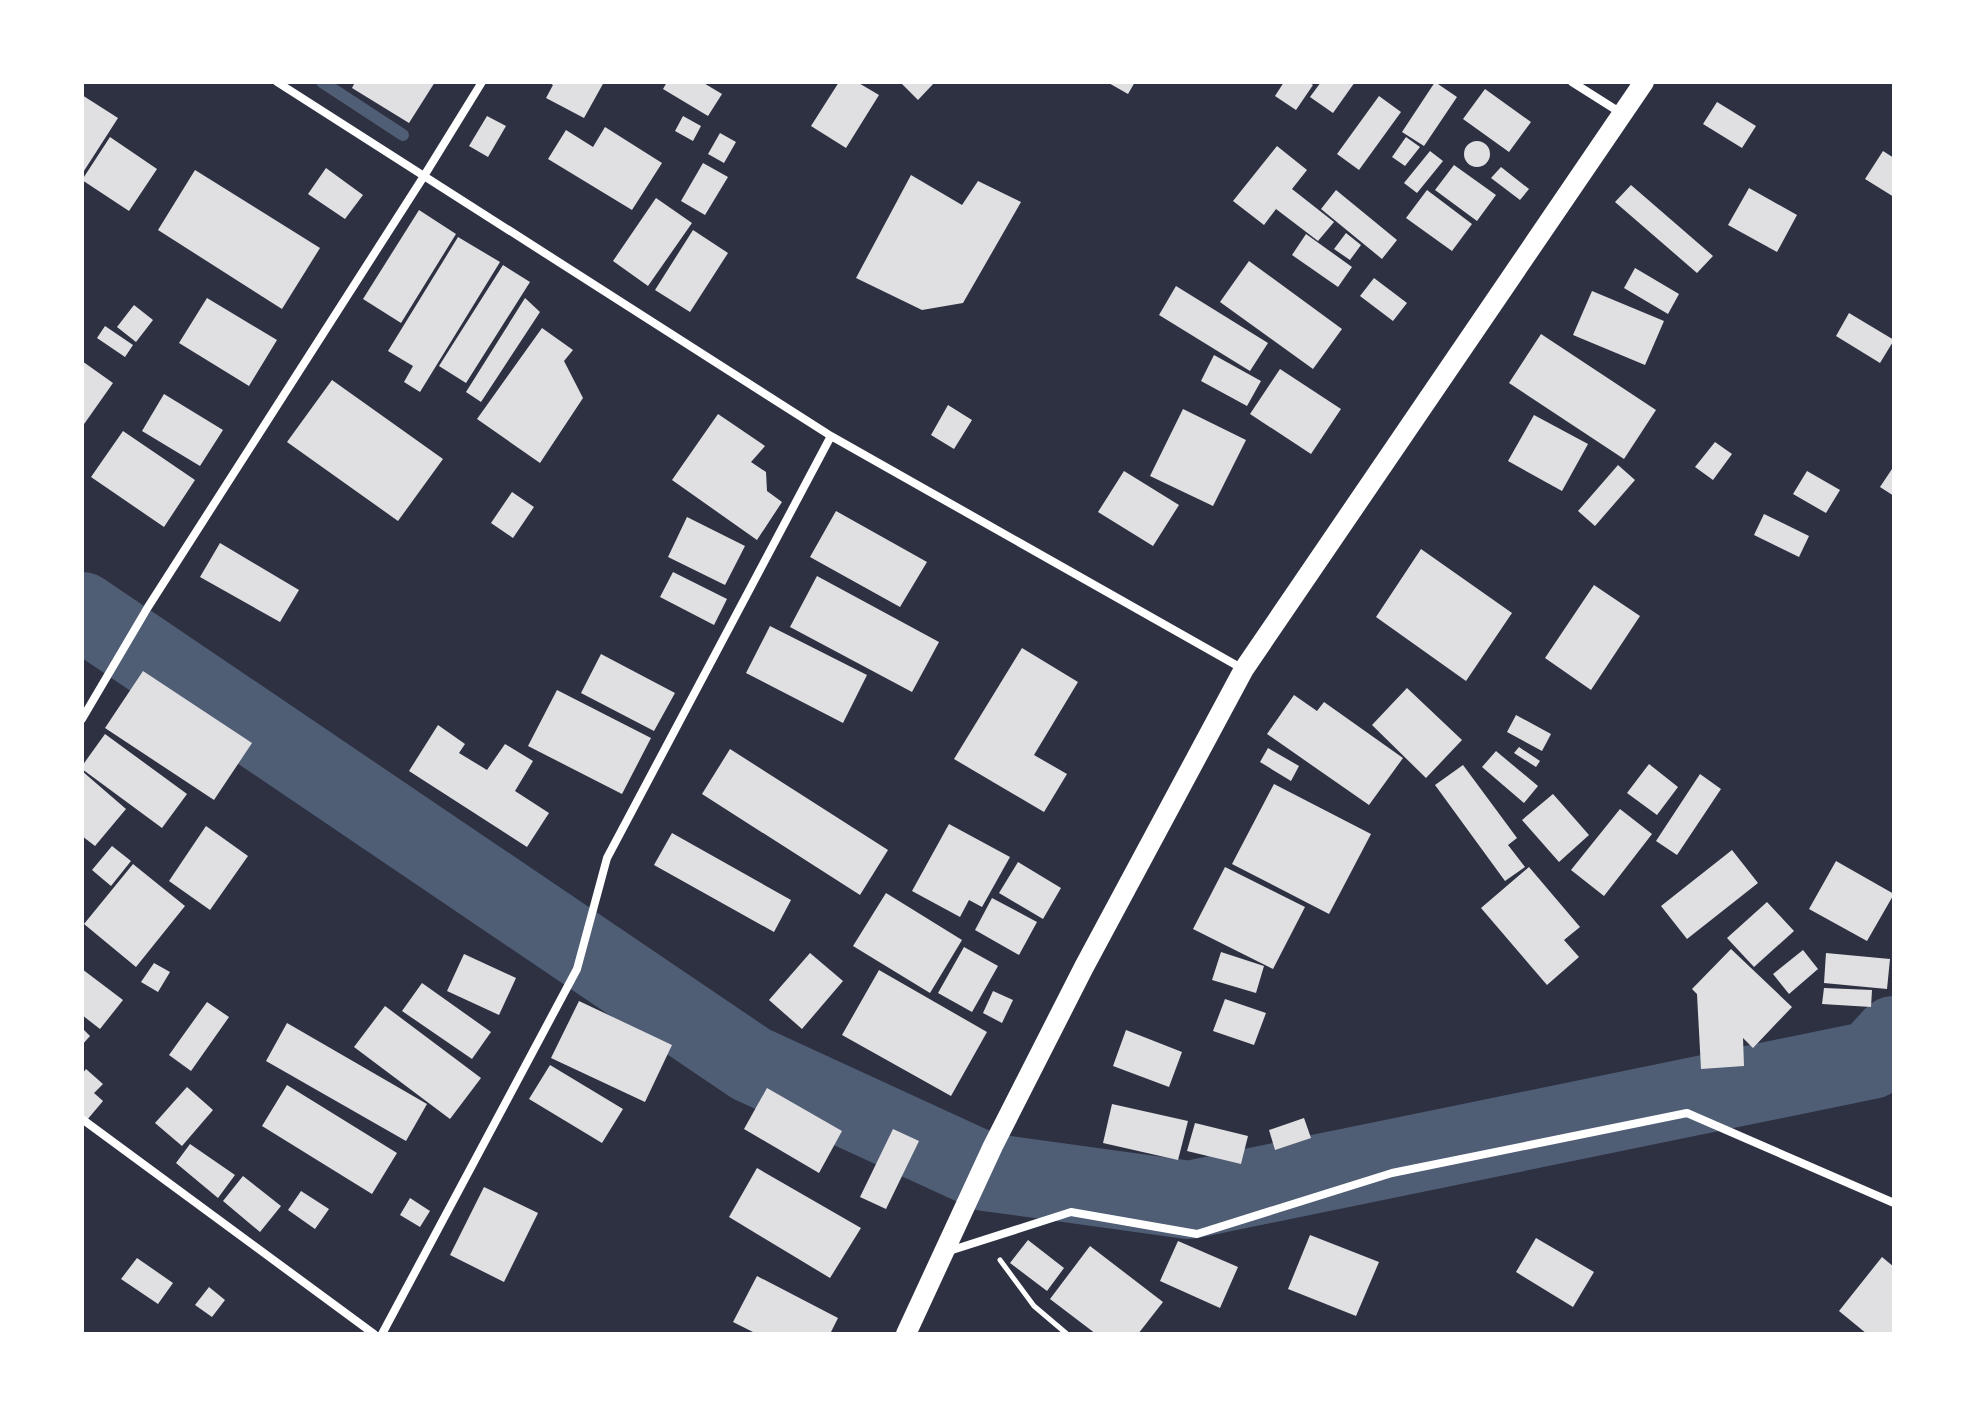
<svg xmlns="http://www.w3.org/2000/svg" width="1976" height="1416" font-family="Inter,sans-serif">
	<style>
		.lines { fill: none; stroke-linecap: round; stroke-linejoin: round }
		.stream { stroke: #4f5d75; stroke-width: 12 }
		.river { stroke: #4f5d75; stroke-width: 78 }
		.building { fill: #e0e0e3 }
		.path { stroke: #fff; stroke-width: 5 }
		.minor { stroke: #fff; stroke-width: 8 }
		.primary { stroke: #fff; stroke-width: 20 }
	</style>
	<rect width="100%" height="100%" fill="#2d3142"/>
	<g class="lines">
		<path class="stream" d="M322 82 403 135"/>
		<path class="river" d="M82 611 751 1064 986 1172 1189 1200 1871 1060 1894 1035"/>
	</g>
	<path class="building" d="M355 82H435L409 123 352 88Z
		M548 82H604L584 118 546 98 553 85Z
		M667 82H702L722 94 708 116 663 89Z
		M839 82H857L879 95 846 148 811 126Z
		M900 82H935L918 100Z
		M1107 82H1135L1128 94Z
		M1284 82H1308L1313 85 1296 110 1275 96Z
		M1321 82H1355L1333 113 1310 97Z
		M1435 82 1457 97 1424 146 1402 132Z
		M1485 89 1531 122 1509 152 1463 119Z
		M82 95 118 118 82 174Z
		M1379 96 1401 112 1359 170 1337 154Z
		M1717 102 1756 126 1742 148 1703 124Z
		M487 116 506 126 488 157 469 146Z
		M683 116 701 126 693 141 675 131Z
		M605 127 662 163 632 210 548 159 566 130 593 147Z
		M720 133 736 142 724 163 708 154Z
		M110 137 157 169 129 211 82 180Z
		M1406 137 1420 147 1405 166 1392 157Z
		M1464 154a13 13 0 1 1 26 0a13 13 0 1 1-26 0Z
		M1277 146 1307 170 1292 189 1334 222 1318 241 1276 209 1264 225 1233 201Z
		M1430 151 1443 161 1417 193 1404 183Z
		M1883 151 1894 158V197L1865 179Z
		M703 163 728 177 705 215 681 201Z
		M1454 165 1496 195 1477 221 1435 190Z
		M1501 167 1529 189 1520 200 1491 178Z
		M326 168 363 195 345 219 308 194Z
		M195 170 320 248 282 309 158 230Z
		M911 175 962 205 978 181 1021 202 963 303 922 310 856 278Z
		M1631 185 1713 256 1697 273 1615 202Z
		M1749 188 1797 215 1777 252 1728 225Z
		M1336 190 1397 240 1382 259 1321 209Z
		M1427 190 1472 224 1452 251 1406 218Z
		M656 198 692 223 648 286 613 261Z
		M419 210 456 234 401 323 363 299Z
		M693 230 728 253 690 312 655 290Z
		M1346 233 1361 245 1350 260 1334 249Z
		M1306 234 1352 267 1338 287 1292 255Z
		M458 237 500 262 420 392 404 382 413 366 388 351Z
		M1249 261 1342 329 1313 369 1220 302Z
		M503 265 530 282 466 383 439 366Z
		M1635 268 1679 294 1668 314 1624 288Z
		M1374 278 1407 303 1393 321 1360 296Z
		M1176 286 1268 343 1250 371 1159 315Z
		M1592 291 1664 321 1645 365 1573 335Z
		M207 298 277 340 249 386 179 343Z
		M525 298 540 312 481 402 466 392Z
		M134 305 153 320 136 342 117 327Z
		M1849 313 1894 340 1880 363 1836 336Z
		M105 326 133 345 125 357 97 338Z
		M542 328 573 350 564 361 583 398 540 463 477 419Z
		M1541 334 1656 410 1624 459 1509 383Z
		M1214 355 1261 381 1247 406 1201 381Z
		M82 361 113 383 82 427Z
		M1280 369 1341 409 1311 454 1250 414Z
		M332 380 443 459 398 521 287 442Z
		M164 394 223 430 200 466 142 431Z
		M948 405 972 420 954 449 931 435Z
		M1183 409 1246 440 1213 506 1150 476Z
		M718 414 765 446 751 462 766 472 767 491 782 502 757 540 672 480Z
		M1534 415 1588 444 1562 491 1508 461Z
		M123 431 195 480 164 527 91 477Z
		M1715 442 1732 454 1713 480 1695 467Z
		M1618 465 1635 480 1595 526 1578 511Z
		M1894 466V496L1880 487Z
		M1124 471 1179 505 1153 546 1098 512Z
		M1807 471 1840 490 1826 513 1793 494Z
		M512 492 534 507 513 538 491 523Z
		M836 511 927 562 900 607 810 557Z
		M1764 514 1809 536 1799 557 1754 535Z
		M687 517 745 546 725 585 668 557Z
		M220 543 299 590 280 622 200 577Z
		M1421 549 1512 613 1466 681 1376 617Z
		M673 572 727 599 714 625 660 597Z
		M817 576 939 642 912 692 790 627Z
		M1594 585 1640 616 1591 690 1545 658Z
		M770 626 867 675 843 723 746 673Z
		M1022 648 1078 682 1034 755 1067 774 1044 812 954 759Z
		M601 654 675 693 654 731 581 693Z
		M143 671 252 743 214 800 105 728Z
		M1407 688 1462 740 1426 778 1372 725Z
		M557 690 651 738 622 794 528 746Z
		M1294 695 1317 711 1324 702 1403 758 1369 805 1267 734Z
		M1516 715 1551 734 1542 751 1507 732Z
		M438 725 465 744 459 753 487 770 505 744 533 761 515 791 549 813 527 847 409 771Z
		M105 734 187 794 162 828 82 769V766Z
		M1519 747 1540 761 1536 767 1514 753Z
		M1268 748 1299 766 1291 781 1260 762Z
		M730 749 888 850 860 895 702 794Z
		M1496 751 1538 786 1524 803 1482 767Z
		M1649 764 1678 787 1657 815 1627 793Z
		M1463 765 1517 838 1508 845 1525 867 1505 881 1435 785Z
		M82 771 126 809 95 846 82 836Z
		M1700 774 1721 789 1677 855 1656 841Z
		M1274 784 1371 834 1329 914 1232 864Z
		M1553 794 1589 835 1559 862 1522 820Z
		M1620 809 1652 834 1604 896 1571 870Z
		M949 824 1010 857 982 907 969 900 960 917 912 891Z
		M206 826 248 856 210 910 169 881Z
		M672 833 791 900 774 932 654 865Z
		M112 846 131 861 111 886 92 870Z
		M1732 850 1758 883 1687 939 1661 906Z
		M1836 861 1894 894 1867 941 1809 909Z
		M1018 862 1061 888 1043 919 999 893Z
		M133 864 185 906 136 967 84 924Z
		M1225 867 1305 907 1273 969 1193 929Z
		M1529 867 1580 927 1564 940 1579 957 1547 985 1481 908Z
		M886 893 962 940 930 993 853 946Z
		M992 898 1037 922 1019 955 975 930Z
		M1767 902 1794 931 1754 967 1727 938Z
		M964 947 998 966 972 1012 938 993Z
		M1731 949 1792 1007 1753 1048 1743 1038 1744 1066 1701 1069 1697 994 1692 989Z
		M1803 950 1818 969 1789 994 1773 974Z
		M1221 952 1264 966 1256 993 1212 980Z
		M810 953 843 981 802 1029 769 1000Z
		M1826 953 1890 959 1887 989 1824 983Z
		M464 954 516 978 499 1015 447 991Z
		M154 963 170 972 158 992 141 982Z
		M82 969 123 1000 100 1029 82 1015Z
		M879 970 987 1032 951 1096 842 1035Z
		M422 983 491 1032 472 1059 402 1011Z
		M1824 988 1872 990 1871 1007 1822 1004Z
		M993 991 1013 1000 1002 1023 983 1013Z
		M1225 999 1266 1013 1254 1045 1213 1031Z
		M579 1001 672 1045 645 1102 551 1058Z
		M207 1002 229 1017 191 1071 169 1055Z
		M385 1006 481 1078 450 1119 354 1047Z
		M287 1023 427 1104 406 1141 266 1061Z
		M82 1028 90 1036 82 1045Z
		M1126 1030 1182 1052 1169 1087 1113 1066Z
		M550 1065 623 1109 602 1143 529 1099Z
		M86 1069 103 1084 94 1093 103 1101 87 1120 82 1116V1074Z
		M287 1085 397 1153 372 1194 262 1126Z
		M187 1087 213 1110 182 1146 155 1123Z
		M767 1088 842 1131 819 1173 744 1129Z
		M1112 1104 1188 1121 1178 1160 1103 1143Z
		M1304 1118 1311 1138 1275 1150 1269 1130Z
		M1195 1123 1248 1136 1241 1164 1187 1151Z
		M893 1129 919 1141 886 1209 860 1197Z
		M190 1144 235 1175 218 1198 176 1163Z
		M757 1168 861 1228 830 1278 729 1217Z
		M243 1176 281 1206 260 1232 223 1201Z
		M484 1187 538 1213 504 1282 450 1255Z
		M301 1191 329 1209 315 1229 288 1210Z
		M410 1198 430 1211 420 1227 400 1215Z
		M1310 1235 1379 1262 1356 1316 1288 1289Z
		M1536 1238 1594 1272 1573 1307 1516 1272Z
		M1028 1240 1064 1268 1047 1291 1010 1263Z
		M1178 1241 1238 1267 1220 1308 1160 1281Z
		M1090 1246 1163 1302 1138 1334H1096L1050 1299Z
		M1882 1257 1894 1267V1334H1867L1839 1311Z
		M137 1258 173 1283 158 1304 121 1279Z
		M757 1276 838 1318 830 1334H757L733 1322Z
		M209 1287 225 1300 212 1317 195 1305Z"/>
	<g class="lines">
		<path class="path" d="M1000 1260 1034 1306 1067 1334"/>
		<path class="minor" d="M277 82 831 436 1243 669
			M1572 82 1621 113
			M82 719 148 607 424 176 482 82
			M82 1119 374 1334
			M949 1251 1071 1212 1197 1234 1392 1173 1687 1113 1894 1203
			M382 1334 577 969 607 858 831 436"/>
		<path class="primary" d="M906 1334 993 1146 1084 967 1244 669 1644 82"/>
	</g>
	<rect width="1976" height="1416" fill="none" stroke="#ffffff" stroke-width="168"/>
</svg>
